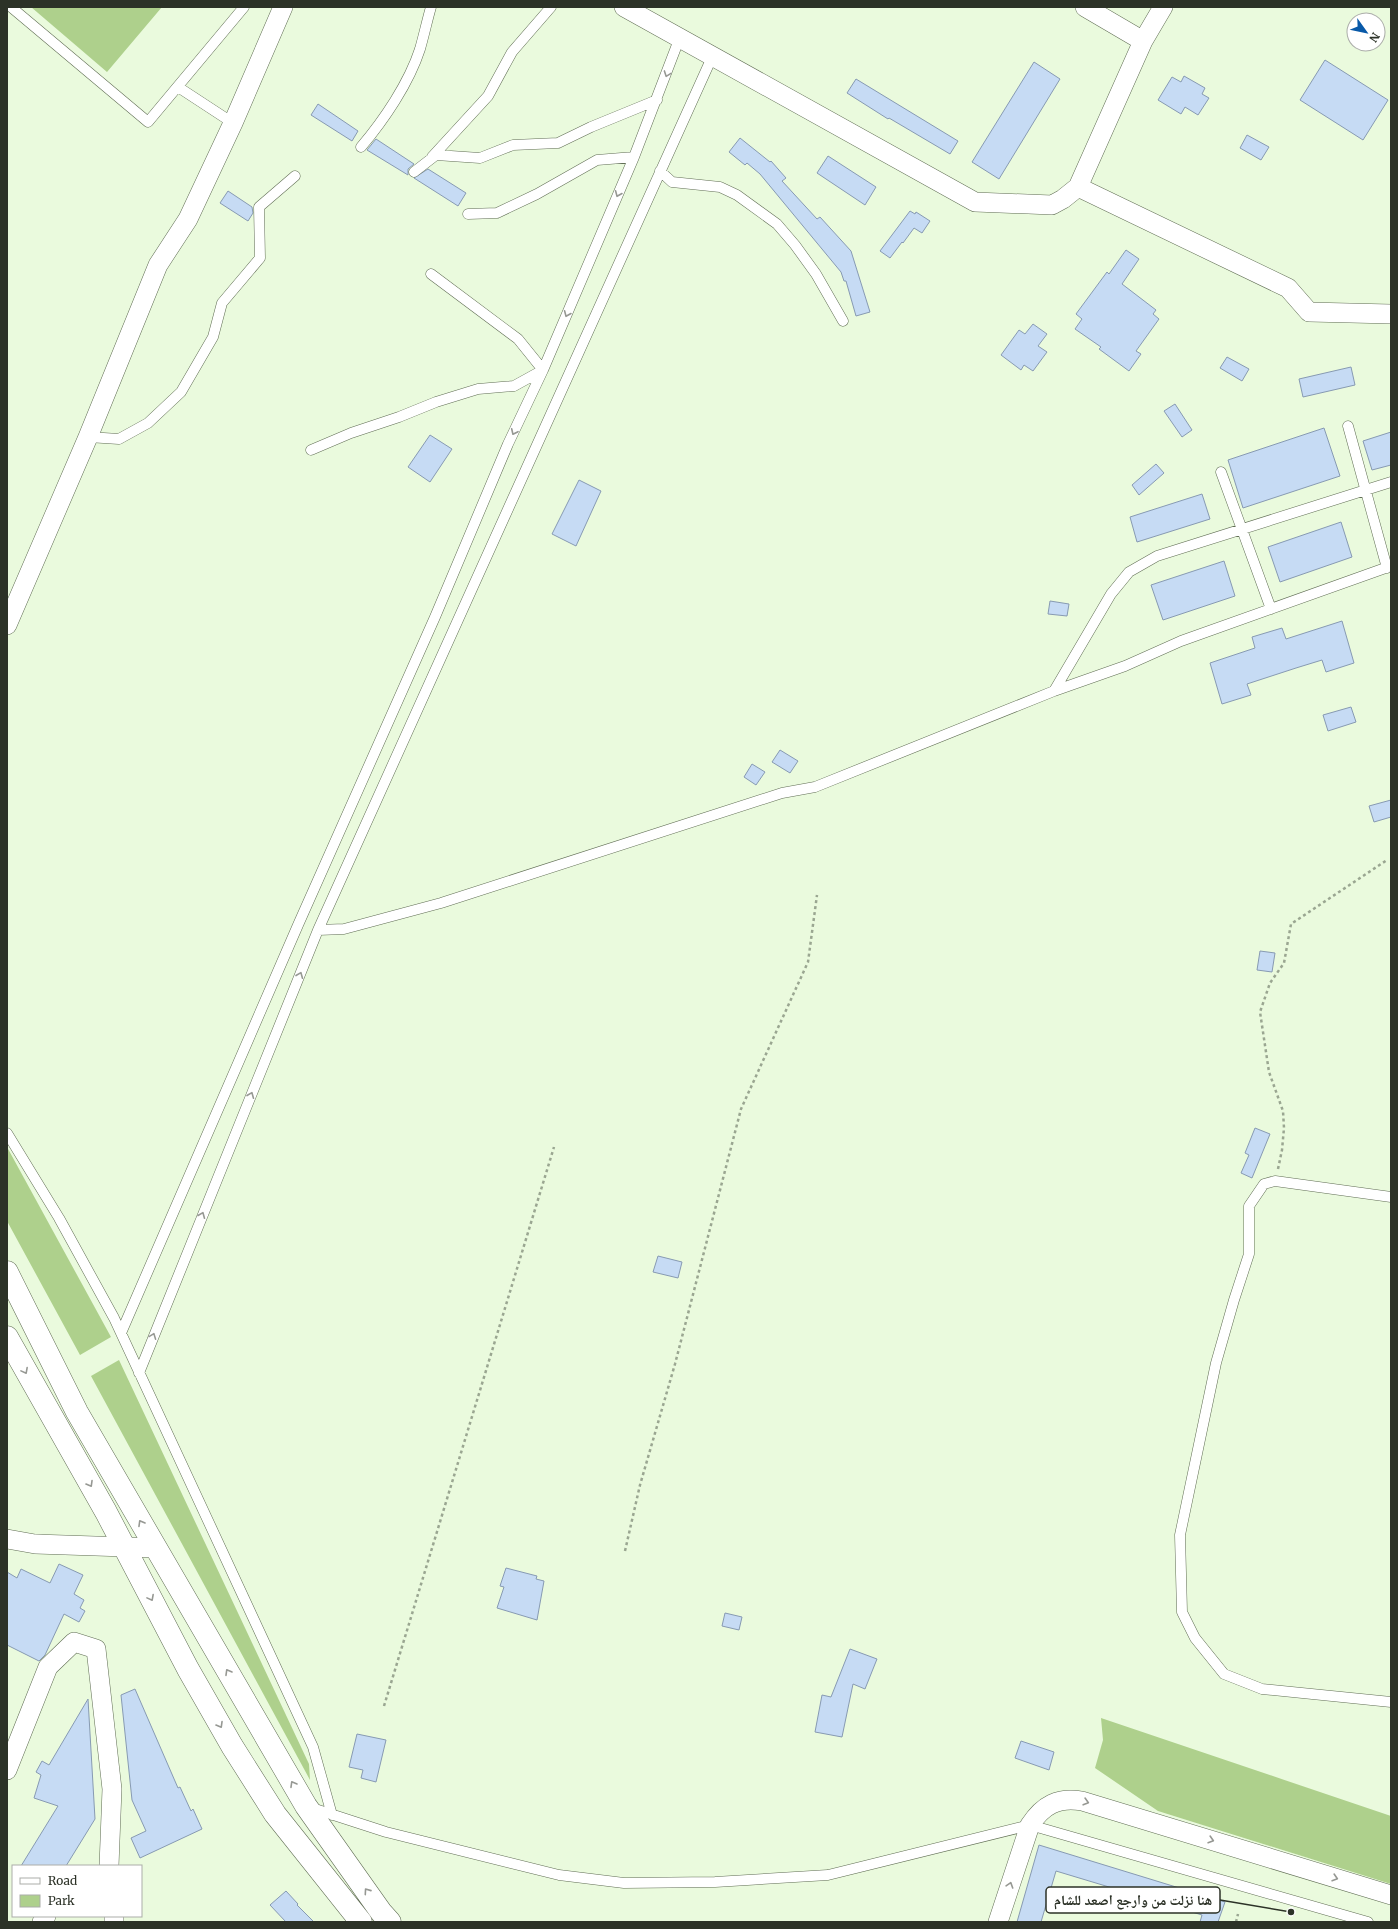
<svg xmlns="http://www.w3.org/2000/svg" width="1398" height="1929" font-family="Merriweather,'Noto Naskh Arabic',serif">
	<style>
		.green { fill: #aed08c }
		.building { fill: #c6dbf4; stroke: #879ab2 }
		.lines { fill: none; stroke-linecap: round; stroke-linejoin: round }
		.service-casing { stroke: #616e55; stroke-width: 11 }
		.minor-casing { stroke: #616e55; stroke-width: 20 }
		.secondary-casing { stroke: #616e55; stroke-width: 23 }
		.path { stroke: #9aa691; stroke-width: 2.5; stroke-dasharray: 3 3; stroke-linecap: butt }
		.service { stroke: #fff; stroke-width: 10 }
		.minor { stroke: #fff; stroke-width: 19 }
		.secondary { stroke: #fff; stroke-width: 22 }
		.oneway { stroke: #969893 }
		.leader { fill: none; stroke: #2c3227; stroke-width: 1.5 }
		.callout-dot { fill: #2c3227; stroke: #fff; stroke-width: 1.5 }
		.callout { fill: #fff; stroke: #2c3227; stroke-width: 1.5 }
		.callout-label { font-size: 14px; text-anchor: middle; font-weight: bold; fill: #2c3227 }
	</style>
	<rect width="100%" height="100%" fill="#eafadd"/>
	<path class="green" d="M31 7H162L107 72Z
		M7 1147 111 1337 80 1355 7 1221Z
		M119 1360 309 1764 310 1780 91 1376Z
		M1101 1718 1391 1816V1884L1158 1811 1095 1768 1103 1740Z"/>
	<path class="building" d="M1325 60 1388 100 1363 140 1300 100Z
		M1034 62 1060 79 999 179 972 162Z
		M1184 76 1205 88 1202 94 1209 98 1198 115 1185 107 1181 114 1158 100 1172 77 1181 82Z
		M856 79 958 141 950 154 889 118 888 119 847 93Z
		M318 104 358 131 352 141 311 115Z
		M1247 135 1269 147 1261 160 1240 148Z
		M740 138 770 162 771 161 786 178 782 181 817 219 820 217 851 251 870 312 856 316 846 281H844L841 272 760 174 747 163 745 165 729 152Z
		M376 139 414 164 408 169V175L367 150Z
		M828 156 876 187 865 205 817 173Z
		M428 169 466 193 458 206 414 178Z
		M228 191 252 207 253 213 248 221 220 203Z
		M910 211 915 214 916 212 930 221 922 233 914 228 903 243 902 242 890 258 880 251Z
		M1126 250 1139 259 1122 284 1156 310 1153 314 1159 319 1136 351 1141 354 1129 371 1099 349 1101 347 1075 329 1082 319 1076 314 1107 272 1109 274Z
		M1033 324 1047 334 1038 346 1047 352 1033 371 1024 365 1021 370 1001 355 1019 330 1025 334Z
		M1227 357 1249 369 1242 381 1220 368Z
		M1351 367 1355 385 1303 397 1299 379Z
		M1175 404 1192 430 1182 437 1164 411Z
		M1324 428 1340 476 1243 508 1228 460Z
		M1391 432V465L1372 470 1363 441Z
		M430 435 452 449 430 482 408 467Z
		M1156 464 1164 473 1139 495 1132 485Z
		M579 480 601 491 576 546 552 534Z
		M1202 494 1210 519 1137 542 1130 517Z
		M1341 522 1352 557 1280 582 1268 547Z
		M1224 561 1235 596 1163 620 1151 585Z
		M1050 601 1069 604 1067 616 1048 614Z
		M1342 621 1354 663 1326 672 1322 660 1296 668 1247 684 1251 695 1222 704 1210 663 1255 648 1252 637 1282 628 1286 639Z
		M1351 707 1356 722 1328 731 1323 715Z
		M780 750 798 761 790 773 772 762Z
		M752 764 765 772 756 785 744 777Z
		M1391 800V817L1374 822 1369 806Z
		M1260 951 1275 953 1272 972 1257 970Z
		M1255 1128 1270 1134 1252 1178 1241 1173 1249 1155 1245 1153Z
		M658 1256 682 1262 678 1278 653 1272Z
		M59 1564 83 1575 74 1594 84 1600 80 1608 85 1611 79 1622 64 1614 45 1655 39 1661 7 1645V1572L17 1578 21 1569 50 1583Z
		M506 1568 537 1576 536 1579 544 1581 537 1620 497 1608 504 1587 500 1586Z
		M725 1613 742 1617 739 1630 722 1626Z
		M850 1649 877 1659 865 1689 853 1684 842 1737 815 1732 822 1695 831 1697Z
		M135 1689 178 1788 180 1787 191 1811 193 1809 202 1829 140 1858 131 1838 146 1831 132 1800 121 1695Z
		M88 1699 95 1819 66 1866H21L58 1806 34 1798 41 1775 36 1772 42 1761 49 1765Z
		M357 1734 386 1740 376 1782 361 1778 363 1770 349 1767Z
		M1021 1741 1054 1752 1049 1770 1015 1758Z
		M1039 1845 1225 1902 1218 1922H1200L1202 1915 1056 1871 1041 1922H1017Z
		M286 1891 298 1904 297 1905 314 1922H286L270 1905Z"/>
	<g class="lines">
		<defs>
			<path id="service" d="M11 7 148 122 244 7
				M178 87 233 123
				M361 147C384 120 409 83 420 49 424 35 427 21 431 7
				M432 157 488 96 512 52 551 7
				M660 171 672 182 720 187 737 195 777 224 795 245 816 274 843 321
				M414 172 436 155 480 158 513 145 558 143 591 127 657 100
				M468 214 497 213 537 194 597 160 634 157
				M1348 426 1387 568
				M88 437 119 439 148 423 181 392 213 337 222 303 260 258 259 207 295 176
				M311 450 351 433 399 417 436 402 478 389 514 386 543 370 518 339 431 274
				M1221 472 1271 609
				M1054 691 1111 594 1129 572 1157 556 1391 482
				M318 930 344 929 441 903 782 793 815 787 1054 691 1125 666 1181 641 1391 566
				M7 1133 59 1218 114 1318 313 1747 332 1815
				M1391 1197 1275 1181 1264 1184 1249 1206V1254L1234 1300 1216 1363 1180 1535 1182 1612 1195 1638 1224 1674 1262 1689 1391 1702
				M121 1333 298 925 435 617 508 444 543 370 634 157 680 37
				M139 1373 318 930 713 55
				M312 1808 386 1832 559 1875 624 1883 715 1882 828 1875 1030 1825 1368 1922"/>
			<path id="minor" d="M624 7 975 202 1052 205 1063 199 1078 187 1143 41 1163 7
				M1085 7 1143 41
				M1078 187 1288 288 1309 312 1391 314
				M7 625 88 437 158 265 188 219 233 123 283 7
				M7 1539 35 1544 156 1548
				M7 1770 48 1667 74 1642 96 1649 112 1789 109 1866
				M114 1916V1922
				M42 1922 46 1916
				M998 1922 1030 1825C1043 1805 1058 1797 1082 1801L1391 1895"/>
			<path id="secondary" d="M7 1272 77 1412 306 1806 381 1912 390 1922
				M7 1337 106 1512 188 1669 232 1746 275 1814 361 1922"/>
		</defs>
		<use href="#service" class="service-casing"/>
		<use href="#minor" class="minor-casing"/>
		<use href="#secondary" class="secondary-casing"/>
		<path class="path" d="M1278 1169 1282 1150 1284 1128 1283 1111 1269 1072 1260 1012 1270 983 1284 963 1291 924 1387 860
			M625 1551 640 1485 675 1364 741 1109 808 962 817 895
			M384 1706 554 1147
			M1236 1922 1238 1914"/>
		<use href="#service" class="service"/>
		<use href="#minor" class="minor"/>
		<use href="#secondary" class="secondary"/>
	</g>
	<defs><path id="oneway-chevron" d="M-2-3.5L2.5 0L-2 3.5" fill="none" stroke-width="1.6" stroke-linecap="round" stroke-linejoin="round"/></defs>
	<g class="oneway">
		<use href="#oneway-chevron" transform="translate(667 74) rotate(110)"/>
		<use href="#oneway-chevron" transform="translate(618 194) rotate(113)"/>
		<use href="#oneway-chevron" transform="translate(567 314) rotate(113)"/>
		<use href="#oneway-chevron" transform="translate(514 432) rotate(115)"/>
		<use href="#oneway-chevron" transform="translate(300 975) rotate(-68)"/>
		<use href="#oneway-chevron" transform="translate(251 1095) rotate(-68)"/>
		<use href="#oneway-chevron" transform="translate(202 1215) rotate(-68)"/>
		<use href="#oneway-chevron" transform="translate(153 1336) rotate(-69)"/>
		<use href="#oneway-chevron" transform="translate(25 1371) rotate(62)"/>
		<use href="#oneway-chevron" transform="translate(90 1484) rotate(60)"/>
		<use href="#oneway-chevron" transform="translate(141 1523) rotate(-120)"/>
		<use href="#oneway-chevron" transform="translate(151 1598) rotate(62)"/>
		<use href="#oneway-chevron" transform="translate(228 1672) rotate(-120)"/>
		<use href="#oneway-chevron" transform="translate(220 1725) rotate(60)"/>
		<use href="#oneway-chevron" transform="translate(293 1784) rotate(-120)"/>
		<use href="#oneway-chevron" transform="translate(1086 1802) rotate(16)"/>
		<use href="#oneway-chevron" transform="translate(1211 1840) rotate(17)"/>
		<use href="#oneway-chevron" transform="translate(1335 1878) rotate(17)"/>
		<use href="#oneway-chevron" transform="translate(1010 1885) rotate(-72)"/>
		<use href="#oneway-chevron" transform="translate(367 1891) rotate(-125)"/>
	</g>
	<path class="leader" d="M1291 1912L1220 1900"/>
	<circle class="callout-dot" cx="1291" cy="1912" r="4"/>
	<rect class="callout" x="1046" y="1887" width="174" height="26" rx="4"/>
	<g class="callout-label">
		<text x="1133" y="1905">هنا نزلت من وارجع اصعد للشام</text>
	</g>
	<rect width="1398" height="1929" fill="none" stroke="#2c3227" stroke-width="16"/>
	<rect x="12" y="1865" width="130" height="52" fill="#ffffff" stroke="#abada9"/>
	<rect x="20" y="1878" width="20" height="6" fill="#ffffff" stroke="#abada9"/>
	<text x="48" y="1885" font-size="12" fill="#2c3227">Road</text>
	<rect x="20" y="1895" width="20" height="12" fill="#aed08c" stroke="#abada9"/>
	<text x="48" y="1905" font-size="12" fill="#2c3227">Park</text>
	<g transform="translate(1366 32) rotate(123)"><circle r="19" fill="#ffffff" stroke="#abada9"/>
	<path d="M0-3L7 15L0 10L-7 15Z" fill="#0859a8"/>
	<text y="-6" font-size="11" font-weight="bold" text-anchor="middle" fill="#2c3227">N</text>
	</g>
</svg>
